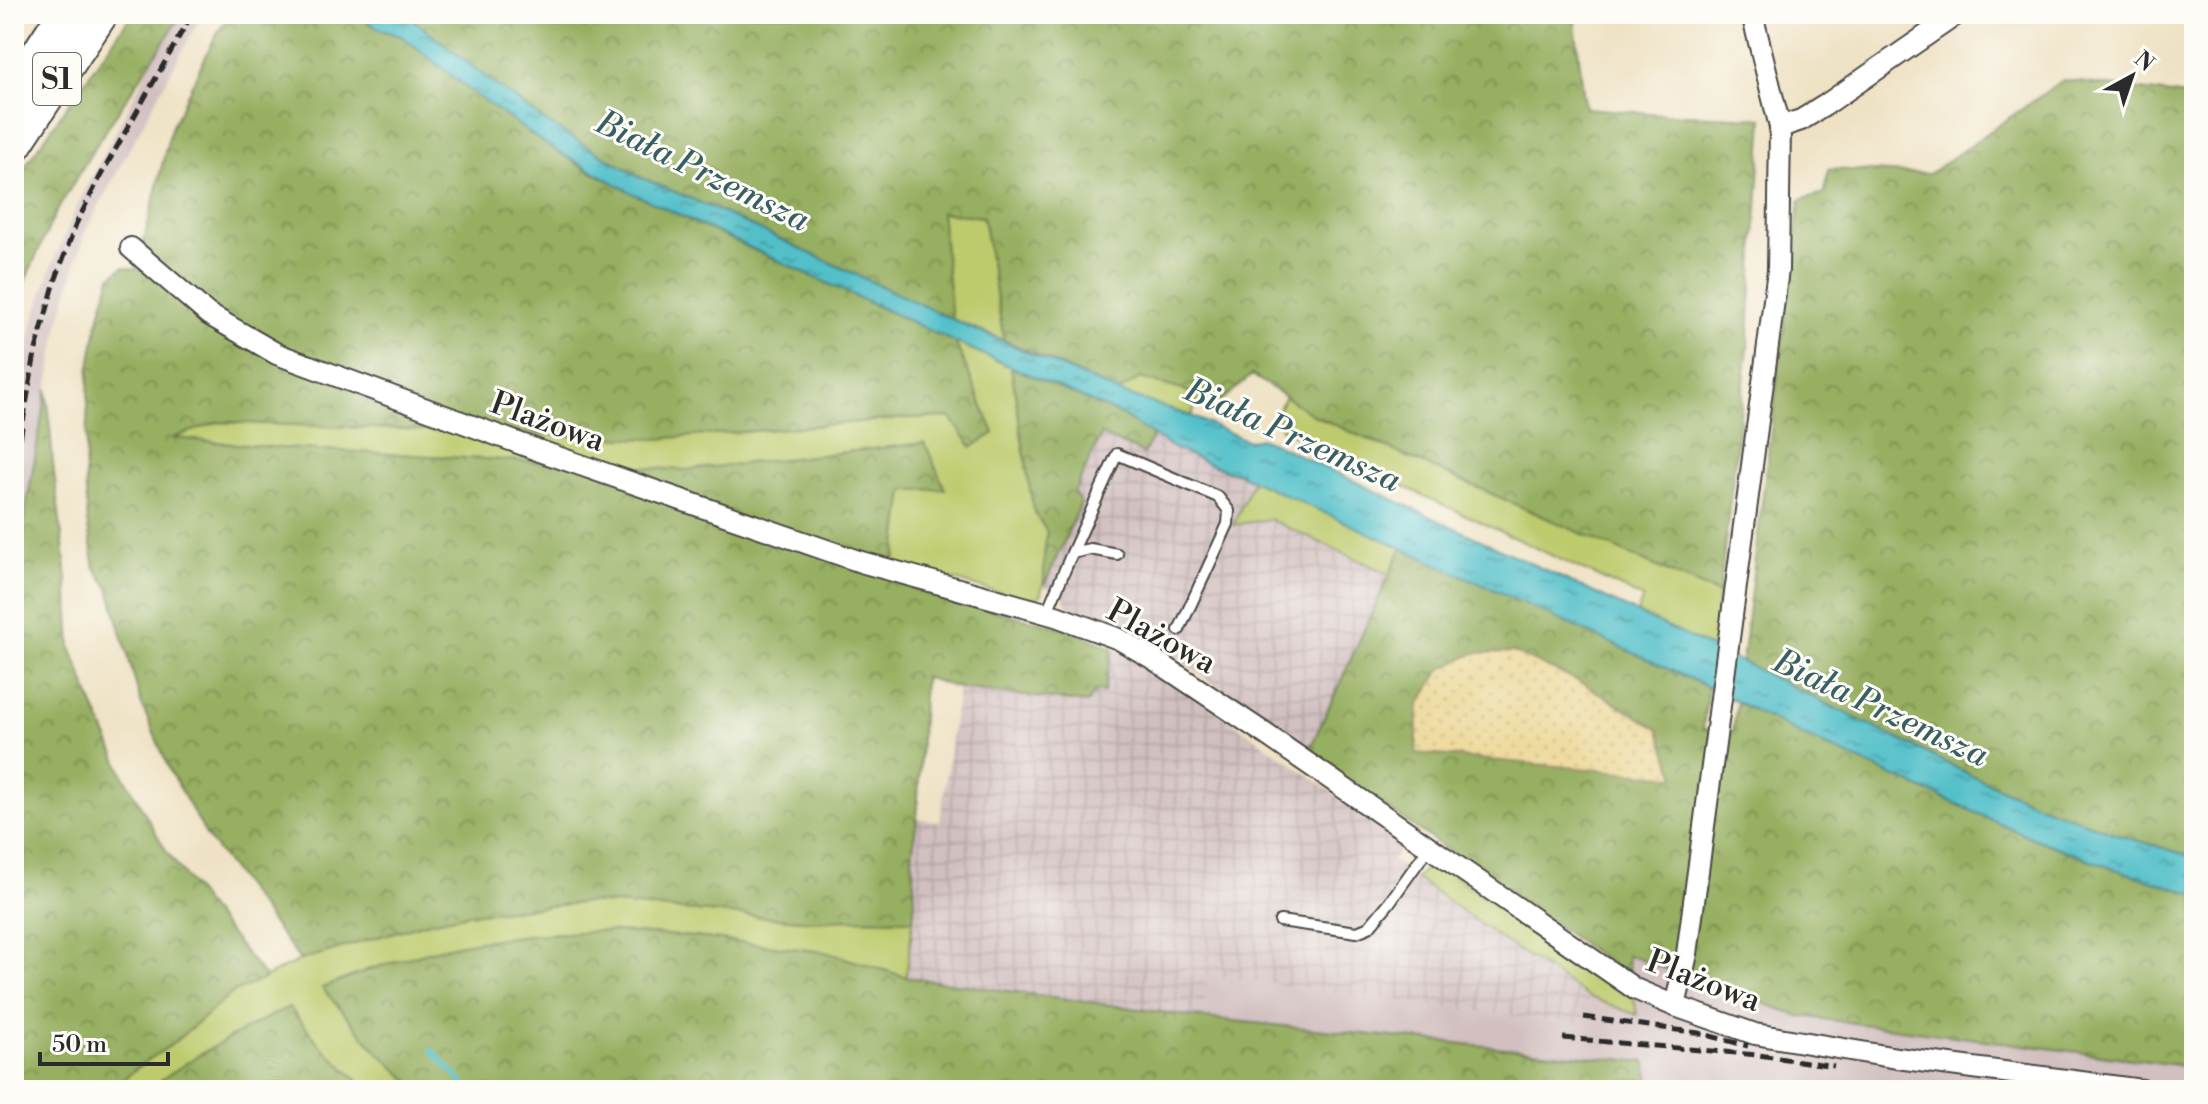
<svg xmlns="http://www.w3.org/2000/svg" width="2208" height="1104" font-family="'Libre Bodoni',serif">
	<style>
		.industrial { fill: url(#industrial-grid) }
		.railway { fill: #d2bfc0 }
		.green { fill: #bdcb6d; stroke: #747b4c; stroke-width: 2 }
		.forest { fill: url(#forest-crowns); stroke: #606d46; stroke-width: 2; fill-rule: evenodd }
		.sand { fill: url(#sand-dots); stroke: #8c8264; stroke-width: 2 }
		.water { fill: url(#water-ripples); stroke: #3f767a; stroke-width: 2 }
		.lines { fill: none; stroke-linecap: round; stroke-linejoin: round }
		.stream { stroke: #53c0c9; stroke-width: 5 }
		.lane-casing { stroke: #484642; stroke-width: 14 }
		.street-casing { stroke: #484642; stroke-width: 24 }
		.highway-casing { stroke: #484642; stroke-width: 40 }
		.lane { stroke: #fff; stroke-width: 10 }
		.street { stroke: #fff; stroke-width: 20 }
		.highway { stroke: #fff; stroke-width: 36 }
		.rail { stroke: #2b2b2b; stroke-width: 5; stroke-dasharray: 12 6; stroke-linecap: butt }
		.labels { text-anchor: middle; stroke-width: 6; stroke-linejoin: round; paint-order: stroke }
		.shield { fill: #fdfcf7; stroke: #6a6a68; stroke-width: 2 }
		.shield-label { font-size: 30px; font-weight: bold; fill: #2b2b2b }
		.street-label { font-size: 32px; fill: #2b2b2b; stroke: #fdfcf7 }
		.water-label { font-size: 34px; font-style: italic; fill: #395f62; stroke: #fdfcf7 }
	</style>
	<defs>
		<pattern id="industrial-grid" width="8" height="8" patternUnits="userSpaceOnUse" patternTransform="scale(2)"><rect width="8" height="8" fill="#d2bfc0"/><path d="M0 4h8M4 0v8" fill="none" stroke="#b4a4a5"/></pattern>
		<pattern id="forest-crowns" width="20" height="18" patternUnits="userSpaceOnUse" patternTransform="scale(2)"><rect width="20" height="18" fill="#96af60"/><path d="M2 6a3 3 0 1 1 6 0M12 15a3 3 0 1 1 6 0" fill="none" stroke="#7b8f4f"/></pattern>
		<pattern id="sand-dots" width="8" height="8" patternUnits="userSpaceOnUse" patternTransform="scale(2)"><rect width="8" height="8" fill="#eeda9e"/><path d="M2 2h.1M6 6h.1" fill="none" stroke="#cb8" stroke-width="1.8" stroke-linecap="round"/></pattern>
		<pattern id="water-ripples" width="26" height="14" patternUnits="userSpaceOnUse" patternTransform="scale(2)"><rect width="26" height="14" fill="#53c0c9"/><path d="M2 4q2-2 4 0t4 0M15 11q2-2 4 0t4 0" fill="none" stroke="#459ca3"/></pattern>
	</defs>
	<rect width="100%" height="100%" fill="#fdfcf7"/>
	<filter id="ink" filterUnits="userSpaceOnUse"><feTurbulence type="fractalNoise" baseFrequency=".0125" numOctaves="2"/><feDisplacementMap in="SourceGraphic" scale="16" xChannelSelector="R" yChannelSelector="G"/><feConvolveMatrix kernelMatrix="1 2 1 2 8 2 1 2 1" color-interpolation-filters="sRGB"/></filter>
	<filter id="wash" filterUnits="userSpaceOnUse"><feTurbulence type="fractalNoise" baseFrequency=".006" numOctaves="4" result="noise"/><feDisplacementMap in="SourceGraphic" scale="32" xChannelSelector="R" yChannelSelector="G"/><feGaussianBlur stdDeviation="1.8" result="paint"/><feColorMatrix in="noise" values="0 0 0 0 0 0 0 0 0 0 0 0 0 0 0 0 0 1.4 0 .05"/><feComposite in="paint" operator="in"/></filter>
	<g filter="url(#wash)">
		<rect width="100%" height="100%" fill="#efe2c4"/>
		<path class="industrial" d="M1101 435 1144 454 1153 435 1173 448 1229 472 1242 473V475L1253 480 1233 524 1268 519 1389 574 1308 753 1175 656 1179 647 1167 641 1158 644 1068 607 1062 593 1044 586 1080 504 1074 493Z
			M1113 648 1163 673 1403 842 1393 861 1498 937 1589 997 1582 1025 1208 975 1204 1018 906 977 915 901 912 856 917 818 940 822 958 688 1087 703 1096 691H1104Z"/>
		<path class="railway" d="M182 14H202L85 232 60 319 14 584V412L35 316 54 260 78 204 152 62Z
			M1626 955 1800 1016 2194 1067V1090H1654L1645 1062 1204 1018 1208 975 1581 1025 1589 997 1636 1014Z"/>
		<path class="green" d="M940 212 983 217 1004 340 952 319Z
			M955 342 1011 367 1033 509 1047 532C1045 553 1047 576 1040 596L1028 601 895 563 904 490 944 489 925 443 687 470 282 448 171 438 218 422 656 439 909 418 951 417 972 447 994 433Z
			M1140 378 1221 401 1216 410 1197 402 1191 416 1118 392Z
			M1285 396 1313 415 1719 594 1712 649 1637 613 1643 598 1281 429 1277 413Z
			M1253 480 1402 547 1389 574 1269 519 1233 525Z
			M1432 867 1449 872 1580 965 1634 998 1637 1015 1589 997 1498 937 1416 878 1423 870Z
			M590 902 813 921 843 919 913 920 906 977 825 952 694 937 604 931 526 935 459 945 365 970 375 1049 419 1090H368L320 1045 289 1007 198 1055 147 1090H110L142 1064 171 1045 232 993 300 960 425 923 469 914Z"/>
		<path class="forest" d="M132 14H182L93 150 55 214 25 281 14 319V182Z
			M230 14H360L362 19 382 30 403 37 472 92 542 142 584 168 691 221 955 342 994 433 972 447 950 417 909 418 656 439 218 422 173 438 282 448 687 470 925 443 945 489 904 490 892 580 929 594 1067 629 1113 648 1104 692 1096 691 1087 703 958 688 924 677 917 818 912 856 915 901 913 920 843 919 813 921 590 902 469 914 425 923 300 960 208 838 170 771 141 703 109 588 95 568 88 528 85 476 89 372 97 326 111 276 123 267 137 269 171 128 215 37Z
			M406 14H1574L1585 108 1663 114 1763 118 1748 348 1719 594 1313 415 1252 375 1221 401 1140 378 1118 392 1004 340 983 217 941 212 952 319 712 208 640 177 547 123 493 83Z
			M2063 80 2194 97V857L2122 836 2041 806 1973 776 1742 662 1800 200 1825 193 1828 169 1929 174Z
			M1011 367 1121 415 1153 435 1144 454 1101 435 1074 493 1081 503 1044 586V556L1047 532 1033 509Z
			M47 389 53 464 67 577 71 648 93 704 124 776 165 849 206 905 266 978 232 993 171 1045 142 1064 110 1090H14V577Z
			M1402 547 1708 687 1703 729 1733 732 1737 702 1806 737 2037 840 2112 868 2194 894V1067L1800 1016 1627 955 1630 977 1308 753ZM1513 652 1582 683 1658 729 1676 776 1416 753 1419 705 1441 669Z
			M604 931 694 937 825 952 906 977 1204 1018 1645 1062 1650 1079 1632 1080 1572 1090H419L375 1049 322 988C366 970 411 955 457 945 505 935 555 934 604 931Z
			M289 1007 320 1045 368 1090H147C192 1057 239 1031 289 1007Z"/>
		<path class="sand" d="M1513 652 1582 683 1658 729 1676 777 1416 753 1419 705 1441 669 1475 653Z"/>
		<path class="water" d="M360 14H406L493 83 547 123 640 177 712 208 952 319 1118 392 1191 416 1248 441 1260 438 1275 444 1742 662 1973 776 2041 806 2122 836 2194 857V894L2112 868 2037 840 1806 737 1708 687 1241 475V473L1229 472 1173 448 1121 415 955 342 634 194 542 142 472 92 403 37 382 30 362 19Z"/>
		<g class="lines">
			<path class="stream" d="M432 1050 469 1090"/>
		</g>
	</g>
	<g filter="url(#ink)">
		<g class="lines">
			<defs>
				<path id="lane" d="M1072 553 1117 454 1218 497 1229 511 1228 524 1179 630
					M1046 614 1072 553 1090 549 1117 554
					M1280 921 1357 932 1369 927 1389 903 1429 847"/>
				<path id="street" d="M1780 127 1801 120 1824 106 1957 14
					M131 248 208 314 277 354 540 451 861 562 1056 616 1119 639 1152 658 1261 731 1635 989 1675 1006 1755 1034 1897 1058 2142 1090
					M1675 1006 1687 954 1778 270 1780 127 1752 14"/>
				<path id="highway" d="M14 94 66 14
					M14 143 99 14"/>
			</defs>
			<use href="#lane" class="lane-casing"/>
			<use href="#street" class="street-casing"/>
			<use href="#highway" class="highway-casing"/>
			<use href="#lane" class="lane"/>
			<use href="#street" class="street"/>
			<use href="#highway" class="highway"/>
			<path class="rail" d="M14 474 35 353 55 281 76 224 101 175 192 14
				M1584 1017 1699 1033 1748 1046
				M1563 1038 1758 1055 1834 1066"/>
		</g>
	</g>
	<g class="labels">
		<rect class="shield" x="33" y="53" width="48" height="52" rx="6"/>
		<g class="shield-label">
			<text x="57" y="89">S1</text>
		</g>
		<g class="street-label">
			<text transform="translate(548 421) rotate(20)" y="11">Plażowa</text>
			<text transform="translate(1162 636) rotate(29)" y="11">Plażowa</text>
			<text transform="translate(1704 980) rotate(21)" y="11">Plażowa</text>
		</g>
		<g class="water-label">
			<text transform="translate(703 170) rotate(26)" y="12">Biała Przemsza</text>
			<text transform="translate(1293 434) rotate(24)" y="12">Biała Przemsza</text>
			<text transform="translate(1881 707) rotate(25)" y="12">Biała Przemsza</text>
		</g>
	</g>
	<rect width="2208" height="1104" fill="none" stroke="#fdfcf7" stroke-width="48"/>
	<g transform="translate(2132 76) rotate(40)" stroke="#fdfcf7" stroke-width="6" paint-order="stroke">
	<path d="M0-6L14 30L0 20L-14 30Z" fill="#2b2b2b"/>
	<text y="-12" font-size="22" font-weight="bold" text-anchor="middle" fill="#2b2b2b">N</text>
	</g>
	<path d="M40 1052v12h128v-12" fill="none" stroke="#2b2b2b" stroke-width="4"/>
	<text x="52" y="1052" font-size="24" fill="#2b2b2b" stroke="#fdfcf7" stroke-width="6" paint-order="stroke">50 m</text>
</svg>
